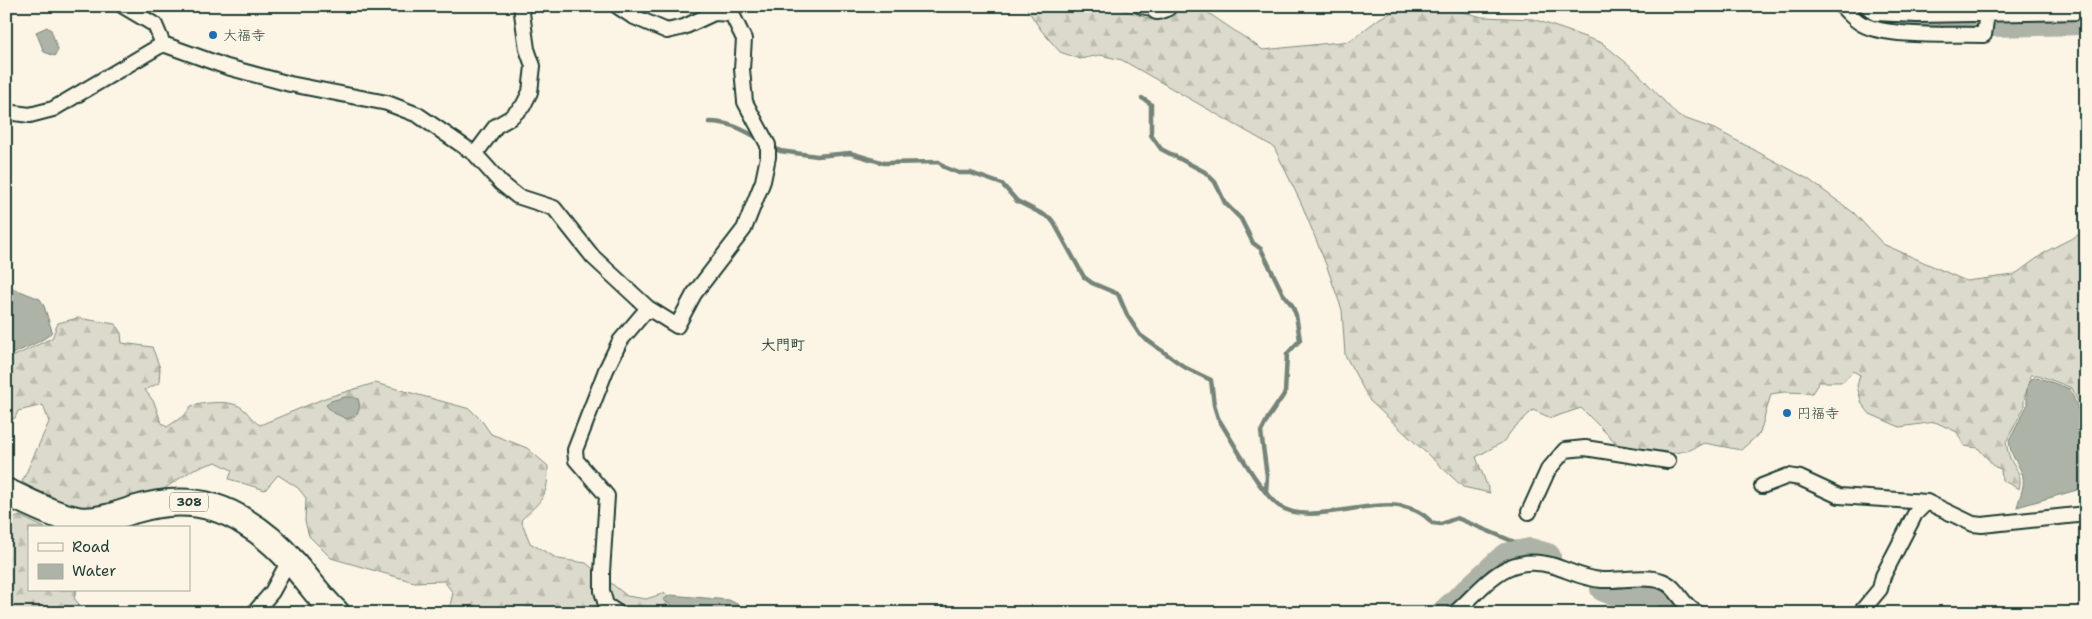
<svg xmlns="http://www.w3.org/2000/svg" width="2092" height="619" font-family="'Shantell Sans','Klee One',sans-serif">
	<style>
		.forest { fill: url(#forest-firs); stroke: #7e8c80 }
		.water { fill: #aeb3a7; stroke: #758479 }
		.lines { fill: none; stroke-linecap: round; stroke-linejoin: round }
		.stream { stroke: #758479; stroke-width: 4.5 }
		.river { stroke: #aeb3a7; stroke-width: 28 }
		.street-casing { stroke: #1f3d34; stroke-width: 18 }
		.secondary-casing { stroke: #1f3d34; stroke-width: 24 }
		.highway-casing { stroke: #1f3d34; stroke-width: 30 }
		.street { stroke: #fcf5e5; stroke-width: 14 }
		.secondary { stroke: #fcf5e5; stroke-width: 20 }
		.highway { stroke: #fcf5e5; stroke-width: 26 }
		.poi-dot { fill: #1f6fb2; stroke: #fcf5e5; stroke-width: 2 }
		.labels { text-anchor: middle; stroke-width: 5; stroke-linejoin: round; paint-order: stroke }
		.shield { fill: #fcf5e5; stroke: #617469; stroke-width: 1 }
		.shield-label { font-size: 12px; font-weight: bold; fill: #1f3d34 }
		.poi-label { font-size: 14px; fill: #1f3d34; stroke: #fcf5e5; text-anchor: start }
		.neighbourhood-label { font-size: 15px; font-weight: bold; fill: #1f3d34; stroke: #fcf5e5 }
	</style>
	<defs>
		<pattern id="forest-firs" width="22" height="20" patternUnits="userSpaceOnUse" patternTransform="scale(1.25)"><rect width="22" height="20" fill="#dcdacc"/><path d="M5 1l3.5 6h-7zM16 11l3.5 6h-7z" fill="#bcbcb0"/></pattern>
	</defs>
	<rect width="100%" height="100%" fill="#fcf5e5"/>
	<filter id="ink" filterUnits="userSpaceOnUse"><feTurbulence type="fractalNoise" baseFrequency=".02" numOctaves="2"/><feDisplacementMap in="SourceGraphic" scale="10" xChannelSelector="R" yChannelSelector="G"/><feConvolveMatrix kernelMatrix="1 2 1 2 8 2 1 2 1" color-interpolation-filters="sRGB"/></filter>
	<g filter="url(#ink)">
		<path class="forest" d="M1025 6H1113L1150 19 1198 6 1263 50 1350 41 1380 18 1405 6 1449 8 1482 17 1533 19 1568 31 1602 43 1634 69 1678 116 1717 130 1808 179 1854 213 1883 244 1966 281 2014 275 2047 251 2086 231V421L2072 388 2038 375H2031L2024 401V408L2006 442C2007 447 2008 453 2010 458 2015 471 2023 472 2019 489L2002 480 2001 469 1995 467 1978 448 1964 446 1957 432 1935 422 1900 427 1870 414 1862 404 1857 386 1860 375 1853 371 1843 382H1819L1812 393 1784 392 1771 394 1760 433 1741 450 1704 443 1690 450 1664 455 1619 446 1581 408 1551 418 1533 410 1513 429 1503 442 1476 457 1490 493 1463 487 1370 401 1345 355 1342 310 1327 267 1302 205 1274 147 1122 60 1100 55 1080 59 1060 52 1041 30Z
			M78 318 115 324 121 333 122 343 152 347 160 368 159 383 145 390 154 402 161 422 167 427 185 415 191 406C204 403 230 399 242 408 249 413 252 421 260 425L325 398 375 383 470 409 482 421 491 434 527 448 548 466C548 497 543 499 521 520L530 543 558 559 586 563 627 596 646 599 665 593 693 613H448L453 593 444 581 414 582 331 558 309 536 305 521 306 498 298 488 278 475 265 490 229 479 232 470 216 462 194 469 147 500 103 515 64 507 22 482 49 422 43 405 18 411 15 418 6 422V360L52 338 58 323Z
			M20 516 45 528H29V590H77L74 598 86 613H6V521Z"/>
		<path class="water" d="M47 27 51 30 58 50 55 56 44 52 36 32Z
			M10 287 40 299 44 306 52 331C49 340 17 351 6 357V289Z
			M2037 377 2070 389 2086 428V477L2077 490 2017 507C2020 496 2027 482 2021 471 2015 459 2011 456 2009 441L2027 406V388L2031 379Z
			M345 397H353L358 399C362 410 358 416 347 419L332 412 326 405 331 401Z
			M670 595 729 600 737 604 745 613H678L673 606 663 600Z"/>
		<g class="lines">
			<path class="stream" d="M1142 98 1151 104V135L1161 149 1205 172 1215 182 1225 203 1241 219 1253 243 1261 249 1283 294 1292 305 1296 315 1300 340 1287 354 1285 393 1268 418 1261 432 1267 476 1266 492
				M709 122C730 122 744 130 761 140
				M770 145 780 151 817 156 850 153 884 163 939 162 944 167 959 173H971L1002 184 1017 201 1050 218 1054 223 1084 277 1092 283 1118 294 1127 315 1140 335 1186 368 1211 380 1214 405 1218 418C1232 440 1260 492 1279 506 1317 532 1397 480 1432 523L1441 524 1457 518 1512 541 1530 552"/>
			<path class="river" d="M1856 6 1865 14 1881 21 1945 24 2086 21
				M1604 588 1612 591H1660L1666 594 1681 613
				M1445 613 1506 557 1530 552 1547 557"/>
			<defs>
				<path id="street" d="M123 6 155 25 163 44 227 67 290 84 387 103 418 115 475 154 501 183 517 196 554 208 593 257 648 308 677 326 694 294 744 229 763 181 768 157V145L745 102 742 69 744 39 728 6
					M617 6 632 16 667 31 684 27 714 13 732 14
					M1141 6 1157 9
					M1841 6C1848 12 1854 20 1862 24 1888 38 1952 34 1984 35L1987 13
					M1867 6 1875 13 1917 15 2086 12
					M6 112 30 115 53 109 163 44
					M475 154 496 126 510 118 523 106 530 92 533 66 527 49 521 6
					M1762 486 1788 476 1800 478 1839 496 1927 502 1973 524 1982 525 2086 514
					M1529 512 1548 470 1565 450 1585 448 1668 461
					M254 613 272 592 290 559
					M618 613 606 605 602 591V572L607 496 576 460 575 450 606 370 620 341 648 308
					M1455 613C1488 583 1506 552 1554 566 1570 571 1584 579 1602 580 1619 581 1646 575 1662 581 1679 587 1681 606 1698 613
					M1860 613 1880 589 1883 576 1915 514 1927 502"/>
				<path id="secondary" d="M1157 9 1166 6"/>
				<path id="highway" d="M6 492C29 502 52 515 77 520 96 523 115 516 133 510 172 498 210 499 245 522 264 533 280 548 294 564 308 580 320 598 336 613"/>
			</defs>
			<use href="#street" class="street-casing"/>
			<use href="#secondary" class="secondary-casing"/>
			<use href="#highway" class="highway-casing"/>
			<use href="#street" class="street"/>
			<use href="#secondary" class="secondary"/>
			<use href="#highway" class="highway"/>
		</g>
	</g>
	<g class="poi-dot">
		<circle cx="213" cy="35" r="5"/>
		<circle cx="1787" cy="413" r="5"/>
	</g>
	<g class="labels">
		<rect class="shield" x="170" y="492.5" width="38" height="19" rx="4"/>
		<g class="shield-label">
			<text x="189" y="506">308</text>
		</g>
		<g class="poi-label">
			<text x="223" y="40">大福寺</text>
			<text x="1797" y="418">円福寺</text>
		</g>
		<g class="neighbourhood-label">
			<text x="783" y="350">大門町</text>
		</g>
	</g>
	<rect width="2092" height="619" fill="none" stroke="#fcf5e5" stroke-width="25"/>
	<rect x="12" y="12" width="2067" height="594" fill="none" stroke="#1f3d34" stroke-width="2" filter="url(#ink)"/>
	<rect x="28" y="526" width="162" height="65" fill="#fcf5e5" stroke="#a4ab9e"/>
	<rect x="38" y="543" width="25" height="8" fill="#fcf5e5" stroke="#a4ab9e"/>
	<text x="72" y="552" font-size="15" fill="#1f3d34">Road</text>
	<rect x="38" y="564" width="25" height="15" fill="#aeb3a7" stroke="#a4ab9e"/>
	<text x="72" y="576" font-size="15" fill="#1f3d34">Water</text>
</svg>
